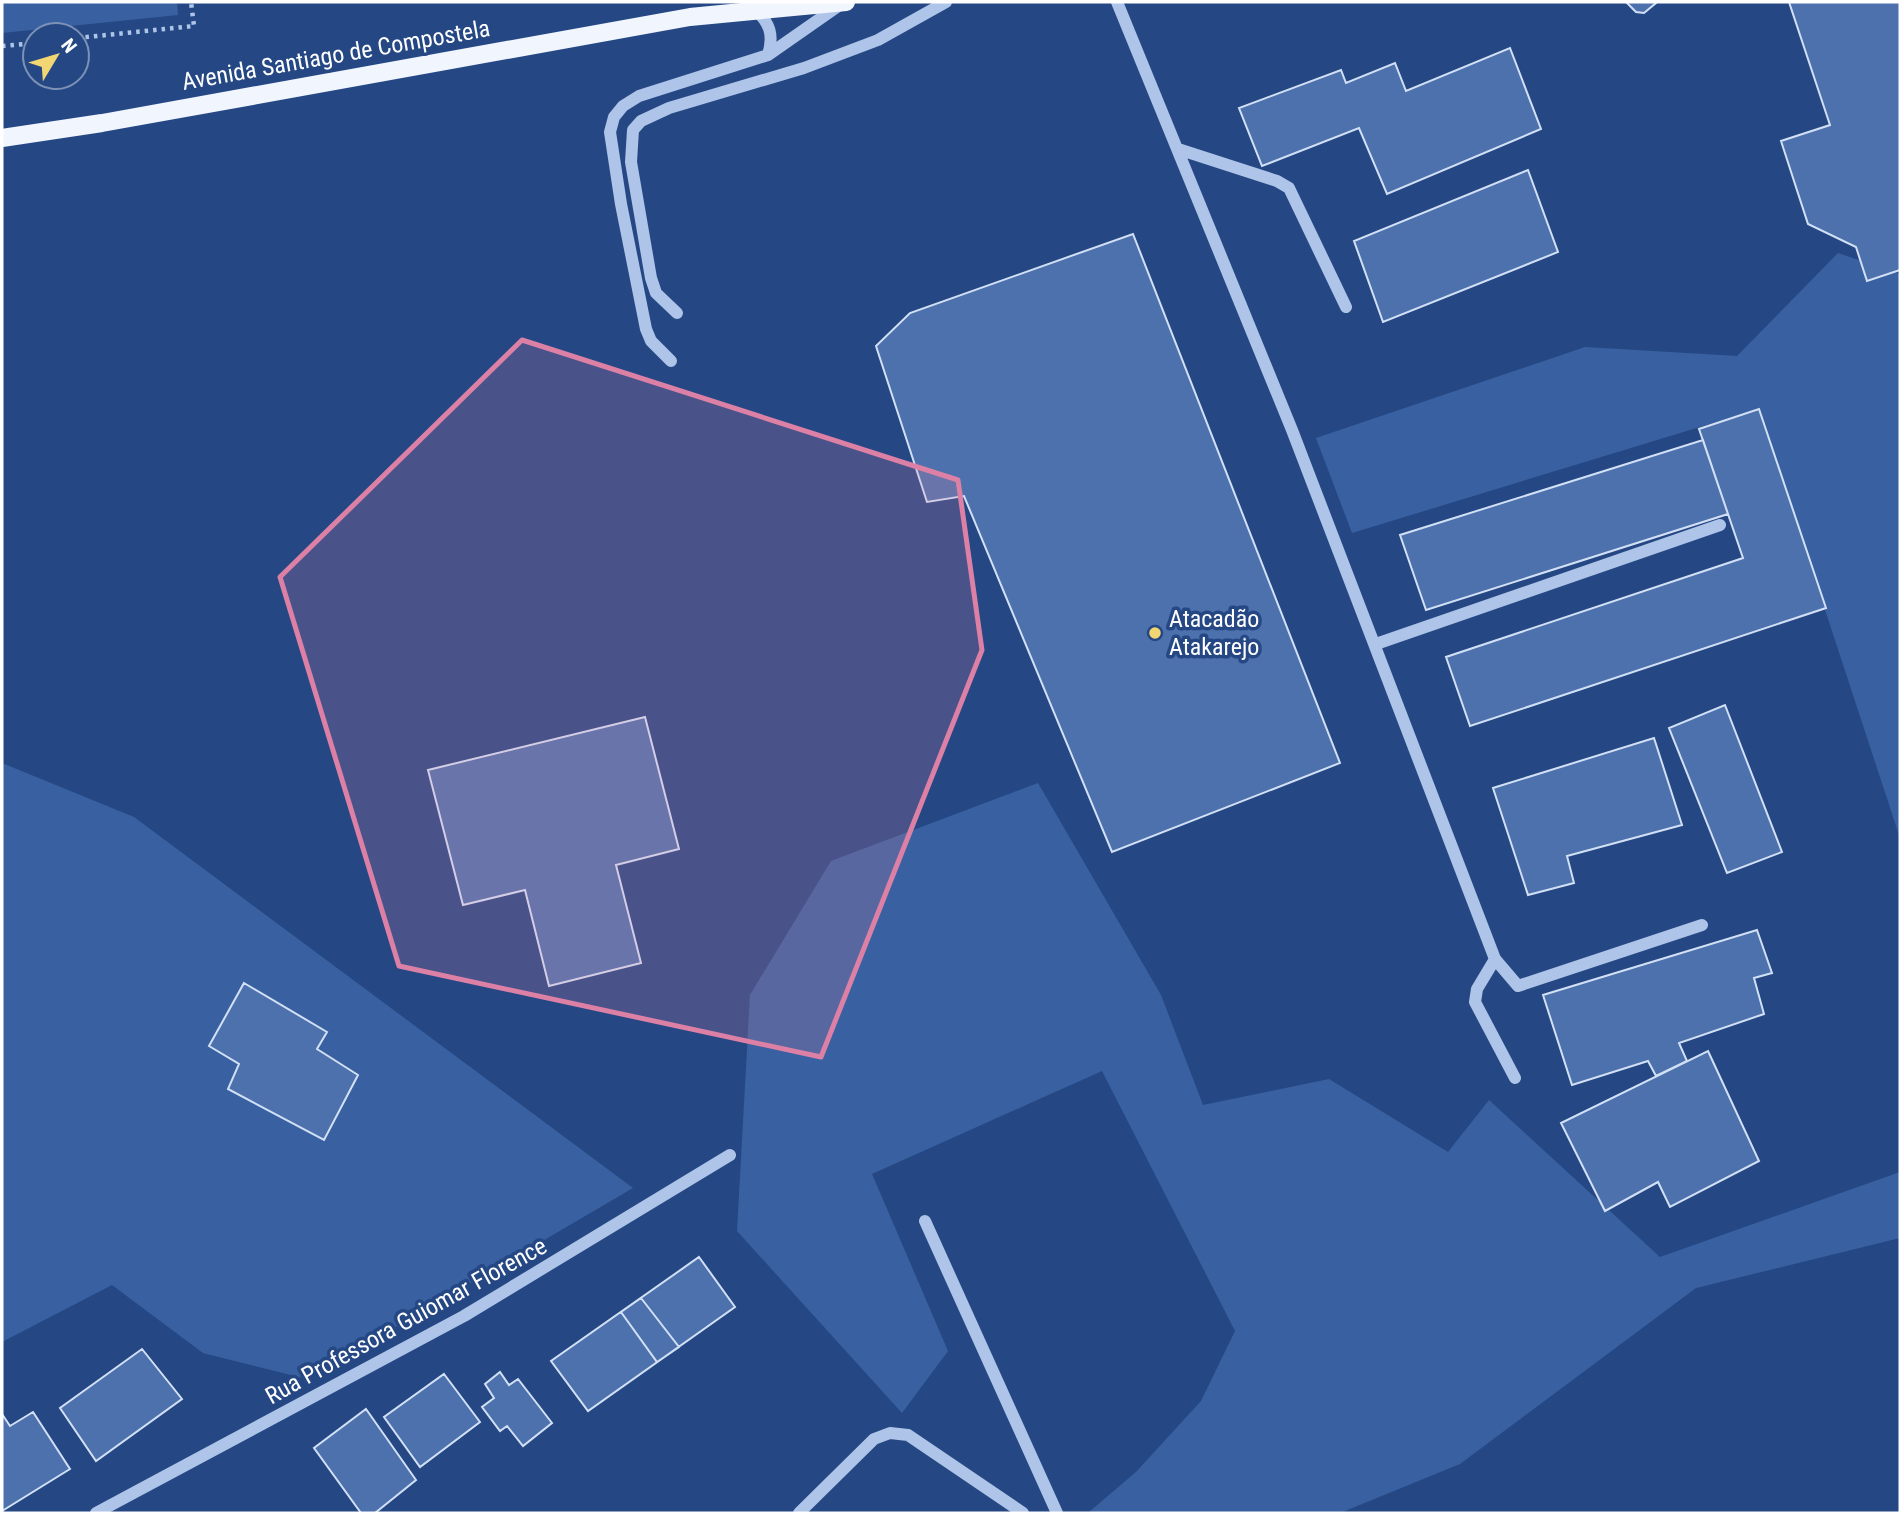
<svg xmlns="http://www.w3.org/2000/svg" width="1902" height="1515" font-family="'Roboto Condensed',sans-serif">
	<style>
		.green { fill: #3961a1 }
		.building { fill: #4d71ac; stroke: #d2e0f6; stroke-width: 2 }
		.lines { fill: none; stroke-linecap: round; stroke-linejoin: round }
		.path { stroke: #aec4e8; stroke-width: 4.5; stroke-dasharray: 3.5 5; stroke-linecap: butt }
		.minor { stroke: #aec4e8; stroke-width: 12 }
		.major { stroke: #f0f5fe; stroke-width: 18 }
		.marked { fill: #dd80a5; fill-opacity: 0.2; stroke: #dd80a5; stroke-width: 5; stroke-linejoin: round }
		.poi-dot { fill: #f1d673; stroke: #254884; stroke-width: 2.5 }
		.labels { text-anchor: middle; stroke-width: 7; stroke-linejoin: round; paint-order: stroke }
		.street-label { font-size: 24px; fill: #fff; stroke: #254884 }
		.poi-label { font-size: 24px; fill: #fff; stroke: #254884; text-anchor: start }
	</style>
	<rect width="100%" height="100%" fill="#254884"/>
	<path class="green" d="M2 2H177L178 15 2 33Z
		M1838 253 1900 274V838L1759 409 1352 533 1316 438 1585 347 1737 356Z
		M2 763 134 817 633 1188 307 1379 203 1353 112 1285 2 1342Z
		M1038 783 1161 995 1203 1105 1329 1079 1448 1152 1489 1100 1660 1257 1900 1172V1238L1696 1288 1460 1464 1340 1513H1091L1089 1512 1136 1472 1201 1401 1235 1331 1102 1071 872 1174 948 1351 902 1413 737 1231 750 995 831 861Z"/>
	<path class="building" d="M1626 2H1656V3L1644 13 1636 12Z
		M1789 2H1900V270L1867 281 1856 247 1808 224 1781 141 1830 125Z
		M1510 48 1541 129 1387 194 1359 128 1262 166 1239 108 1341 70 1346 83 1395 63 1406 91Z
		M1528 170 1558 252 1383 322 1354 241Z
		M1133 234 1340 763 1112 852 964 496 927 502 876 346 910 313Z
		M1759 409 1826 608 1470 726 1446 657 1743 558 1699 429Z
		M1703 440 1728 514 1426 610 1400 535Z
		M1725 705 1782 852 1727 873 1669 728Z
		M645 717 679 849 616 865 641 963 549 986 525 890 463 905 428 770Z
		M1654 738 1682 825 1567 856 1574 883 1528 895 1493 788Z
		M1757 930 1772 973 1754 978 1764 1014 1679 1043 1687 1061 1656 1076 1648 1061 1572 1085 1543 995Z
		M244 983 327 1032 317 1049 358 1075 324 1140 228 1089 239 1064 209 1046Z
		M1708 1051 1759 1161 1670 1207 1658 1182 1605 1211 1561 1123Z
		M699 1257 735 1307 588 1411 551 1361Z
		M641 1298 679 1347 657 1362 621 1312Z
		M142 1349 182 1399 96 1461 60 1408Z
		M500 1372 509 1385 518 1379 552 1423 523 1446 507 1426 500 1431 482 1407 494 1398 485 1384Z
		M444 1374 480 1422 420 1467 384 1417Z
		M366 1409 416 1480 375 1513H361L314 1448Z
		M33 1412 70 1469 2 1511V1414L10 1426Z"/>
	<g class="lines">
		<path class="path" d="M77 38 194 26 191 2
			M2 46 35 43"/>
		<path class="minor" d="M1117 2 1292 430 1495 959 1518 986 1702 925
			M755 9C770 23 774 35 768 55
			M1178 149 1277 181 1289 188 1346 307
			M677 313 656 293 651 278 631 162 633 130 641 121 669 108 804 68 878 40 946 2
			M671 361 651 341 646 329 621 204 610 132 614 117 623 106 639 96 768 55 841 4
			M1376 644 1720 525
			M1495 959 1477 989 1475 1002 1515 1078
			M925 1221 1057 1513
			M96 1513 464 1316 730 1155
			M799 1513 874 1439 890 1433 908 1435 1023 1513"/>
		<path class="major" d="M2 138 102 123 690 17 846 2"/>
	</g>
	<path class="marked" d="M522 340 958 480 982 650 821 1057 399 966 280 577Z"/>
	<circle class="poi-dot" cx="1155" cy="633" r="7"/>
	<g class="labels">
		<g class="street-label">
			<text transform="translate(336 55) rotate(-10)" y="8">Avenida Santiago de Compostela</text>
			<text transform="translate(406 1321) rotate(-29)" y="8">Rua Professora Guiomar Florence</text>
		</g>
		<g class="poi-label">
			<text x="1169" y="627">Atacadão<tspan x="1169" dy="28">Atakarejo</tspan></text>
		</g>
	</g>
	<rect width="1902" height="1515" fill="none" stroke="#ffffff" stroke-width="7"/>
	<g transform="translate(56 56) rotate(52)"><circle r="33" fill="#254884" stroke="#7c91b5" stroke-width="2"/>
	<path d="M0-5L12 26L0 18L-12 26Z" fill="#f1d673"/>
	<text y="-10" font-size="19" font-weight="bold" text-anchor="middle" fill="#ffffff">N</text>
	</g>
</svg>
